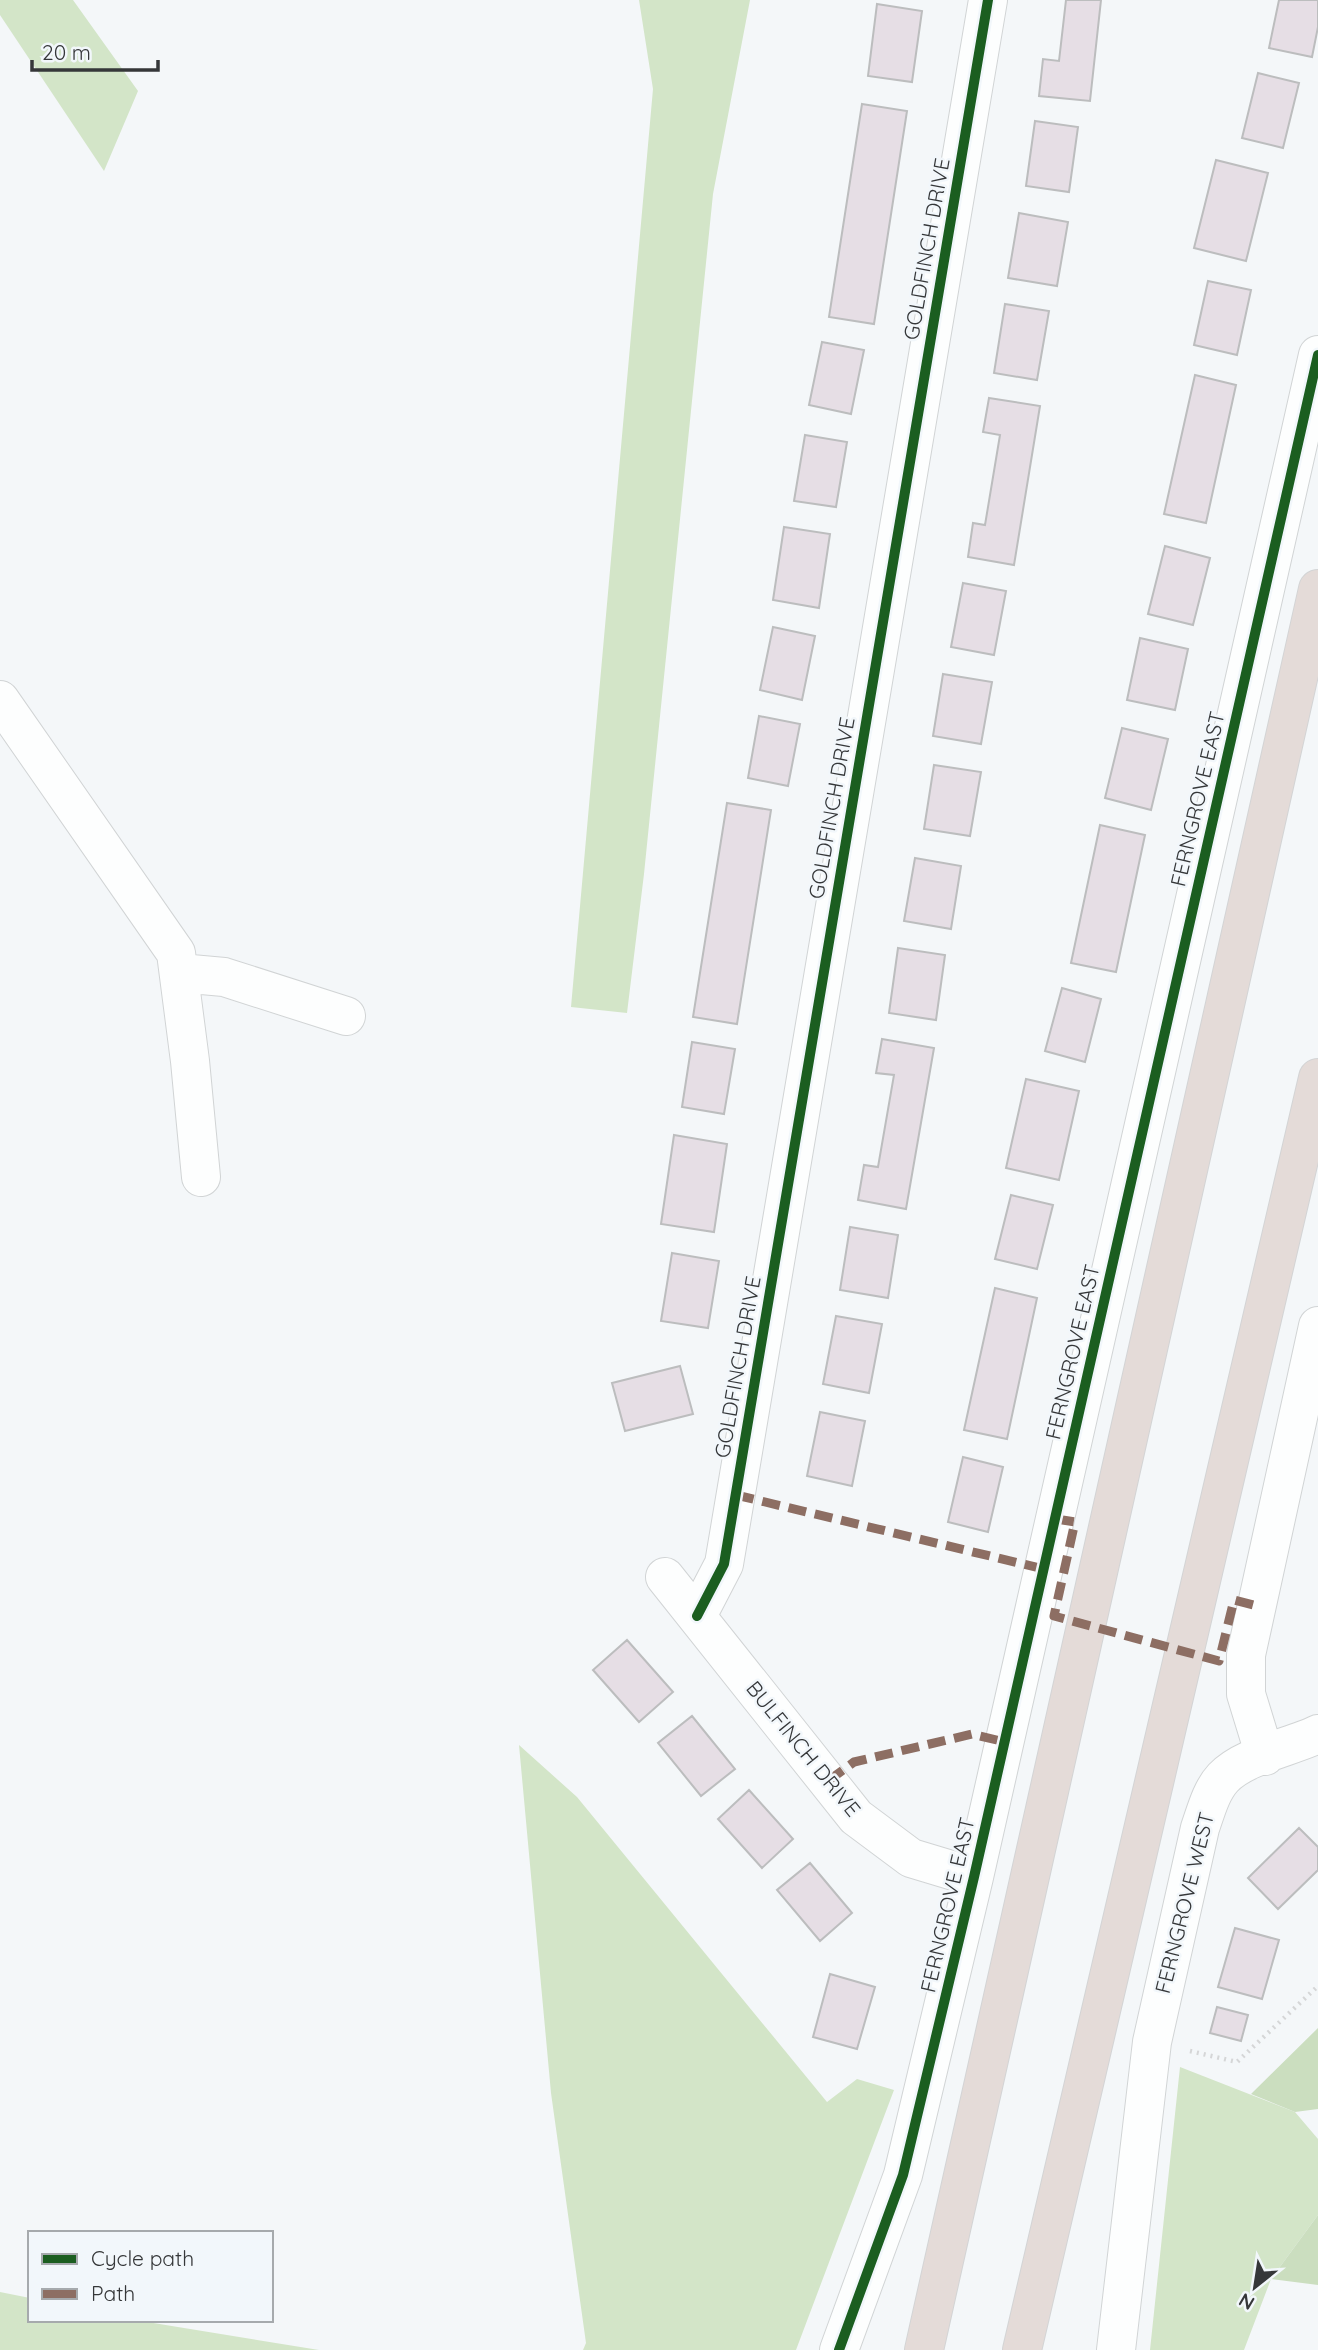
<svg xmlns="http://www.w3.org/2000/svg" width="1318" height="2350" font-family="Quicksand,sans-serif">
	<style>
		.green { fill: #d3e5c8 }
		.forest { fill: #cbdebf }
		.building { fill: #e6dee5; stroke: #bcbdbe; stroke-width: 2 }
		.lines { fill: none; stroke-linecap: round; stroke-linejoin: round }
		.minor-casing { stroke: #d1d4d5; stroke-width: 40 }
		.highway-casing { stroke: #d3d4d5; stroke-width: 40 }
		.path { stroke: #d5d6d7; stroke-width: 4.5; stroke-dasharray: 2 5; stroke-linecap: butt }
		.minor { stroke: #fdfefe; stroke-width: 38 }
		.highway { stroke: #e4dbd8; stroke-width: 38 }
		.quiet { stroke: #8d6e63; stroke-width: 9; stroke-dasharray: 18 9; stroke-linecap: butt }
		.cycleway-casing { stroke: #f2f7fb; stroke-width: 15 }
		.cycleway { stroke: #1b5e20; stroke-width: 10 }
		.labels { text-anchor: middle; stroke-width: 5; stroke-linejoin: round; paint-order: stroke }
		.street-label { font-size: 21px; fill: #353739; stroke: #f2f7fb }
	</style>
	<rect width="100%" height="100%" fill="#f4f7f9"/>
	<path class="green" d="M0 0H73L138 91 104 171 0 15Z
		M639 0H750L713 194 644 874 627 1013 571 1007 653 89Z
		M519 1745 577 1797 827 2102 857 2079 894 2090 796 2350H583L586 2343 551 2093Z
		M1180 2067 1295 2112 1318 2139V2215L1271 2279 1244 2350H1150Z
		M0 2292 30 2298V2320H135L319 2350H0Z"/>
	<path class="forest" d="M1318 2028V2109L1295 2112 1251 2094Z
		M1318 2215V2285L1271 2279Z"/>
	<path class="building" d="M1066 0H1101L1090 101 1039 96 1043 59 1059 61Z
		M1279 0H1318V27L1312 57 1269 48Z
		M877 4 922 11 912 82 868 76Z
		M1258 73 1299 83 1283 148 1242 138Z
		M862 104 907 111 874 324 829 317Z
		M1035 121 1078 127 1069 192 1026 186Z
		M1216 160 1268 173 1246 261 1194 248Z
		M1019 213 1068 222 1057 286 1008 278Z
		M1208 281 1251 290 1237 355 1194 345Z
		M1005 304 1049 311 1037 380 994 373Z
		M822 342 864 350 851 414 809 405Z
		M1195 375 1236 385 1206 523 1164 514Z
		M989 398 1040 406 1014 565 968 557 973 523 985 525 1000 435 983 432Z
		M805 435 847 442 836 507 794 501Z
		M784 527 830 534 819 608 773 600Z
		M1165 546 1210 558 1193 625 1148 614Z
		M963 583 1006 591 994 655 951 647Z
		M773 627 815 636 802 700 760 690Z
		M1140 638 1188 649 1175 710 1127 700Z
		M943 674 992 682 981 744 933 736Z
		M759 716 800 724 788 786 748 778Z
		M1122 728 1168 739 1151 810 1105 798Z
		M934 765 981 772 970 836 924 829Z
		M727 803 771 810 737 1024 693 1017Z
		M1100 825 1145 835 1116 972 1071 963Z
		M915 858 961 866 951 929 904 921Z
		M898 948 945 955 936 1020 889 1013Z
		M1062 988 1101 999 1085 1062 1045 1051Z
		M882 1039 934 1048 906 1209 858 1200 864 1165 878 1167 894 1075 876 1073Z
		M692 1042 735 1049 724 1114 682 1107Z
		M1026 1079 1079 1091 1059 1180 1006 1168Z
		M674 1135 727 1144 714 1232 661 1224Z
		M1011 1195 1053 1205 1037 1269 995 1259Z
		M850 1227 898 1235 888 1298 840 1290Z
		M672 1253 719 1261 708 1328 661 1321Z
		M995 1288 1037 1298 1007 1439 964 1430Z
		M836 1316 882 1324 869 1393 823 1384Z
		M680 1366 693 1414 625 1431 612 1383Z
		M820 1412 865 1421 852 1486 807 1476Z
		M963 1457 1003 1467 988 1532 948 1522Z
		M627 1640 673 1692 639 1722 593 1670Z
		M692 1716 735 1769 701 1796 658 1743Z
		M749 1790 793 1839 762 1868 718 1819Z
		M1299 1828 1318 1847V1870L1278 1909 1248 1878Z
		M810 1863 852 1913 820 1941 777 1890Z
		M1235 1928 1279 1940 1262 1999 1218 1987Z
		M830 1974 875 1987 857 2049 813 2037Z
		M1217 2007 1248 2015 1241 2041 1210 2033Z"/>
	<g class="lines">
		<defs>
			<path id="minor" d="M0 700 176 953 190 1061 201 1177
				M180 973 224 977 346 1016
				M665 1577 856 1817 911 1858 974 1877
				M697 1616 724 1564 988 0
				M1265 1756 1246 1694V1655L1318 1326
				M839 2350 903 2175 974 1877 1318 355
				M1116 2350 1152 2042 1200 1828C1206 1811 1211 1791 1223 1778 1243 1756 1291 1747 1318 1734"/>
			<path id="highway" d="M924 2350 1318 589
				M1022 2350 1318 1078"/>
		</defs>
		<use href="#minor" class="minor-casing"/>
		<use href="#highway" class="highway-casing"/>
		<path class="path" d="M1190 2051 1237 2062 1318 1986"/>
		<use href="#minor" class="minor"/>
		<use href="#highway" class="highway"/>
		<path class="quiet" d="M736 1495 1044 1569
			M1056 1519 1075 1522 1054 1616 1219 1661 1234 1600 1257 1606
			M828 1781 854 1762 972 1734 1005 1742"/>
		<defs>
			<path id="cycleway" d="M697 1616 724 1564 988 0
				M839 2350 903 2175 974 1877 1318 355"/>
		</defs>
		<use href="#cycleway" class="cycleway-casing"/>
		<use href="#cycleway" class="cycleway"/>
	</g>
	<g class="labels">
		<g class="street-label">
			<text transform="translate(927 249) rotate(-80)" y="7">GOLDFINCH DRIVE</text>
			<text transform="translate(1198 799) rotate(-77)" y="7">FERNGROVE EAST</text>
			<text transform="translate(832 808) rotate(-80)" y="7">GOLDFINCH DRIVE</text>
			<text transform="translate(1073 1352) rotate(-77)" y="7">FERNGROVE EAST</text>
			<text transform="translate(738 1367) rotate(-80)" y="7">GOLDFINCH DRIVE</text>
			<text transform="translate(803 1749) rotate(51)" y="7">BULFINCH DRIVE</text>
			<text transform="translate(1185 1903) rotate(-76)" y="7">FERNGROVE WEST</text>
			<text transform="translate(948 1905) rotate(-77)" y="7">FERNGROVE EAST</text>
		</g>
	</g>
	<rect x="28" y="2231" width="245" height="91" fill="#f2f7fb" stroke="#a6aaad" stroke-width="2"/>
	<rect x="42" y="2254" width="35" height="10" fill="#1b5e20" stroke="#a6aaad" stroke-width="2"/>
	<text x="91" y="2266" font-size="21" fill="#353739">Cycle path</text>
	<rect x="42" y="2289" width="35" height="10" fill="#8d6e63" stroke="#a6aaad" stroke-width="2"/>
	<text x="91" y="2301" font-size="21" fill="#353739">Path</text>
	<g transform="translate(1255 2287) rotate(210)" stroke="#f2f7fb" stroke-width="5" paint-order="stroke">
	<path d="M0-5L12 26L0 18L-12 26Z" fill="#353739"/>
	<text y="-10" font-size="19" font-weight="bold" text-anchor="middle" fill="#353739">N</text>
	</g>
	<path d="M32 60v10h126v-10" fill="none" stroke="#353739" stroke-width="3.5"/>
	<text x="42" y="60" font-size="21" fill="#353739" stroke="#f2f7fb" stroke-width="5" paint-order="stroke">20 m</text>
</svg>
